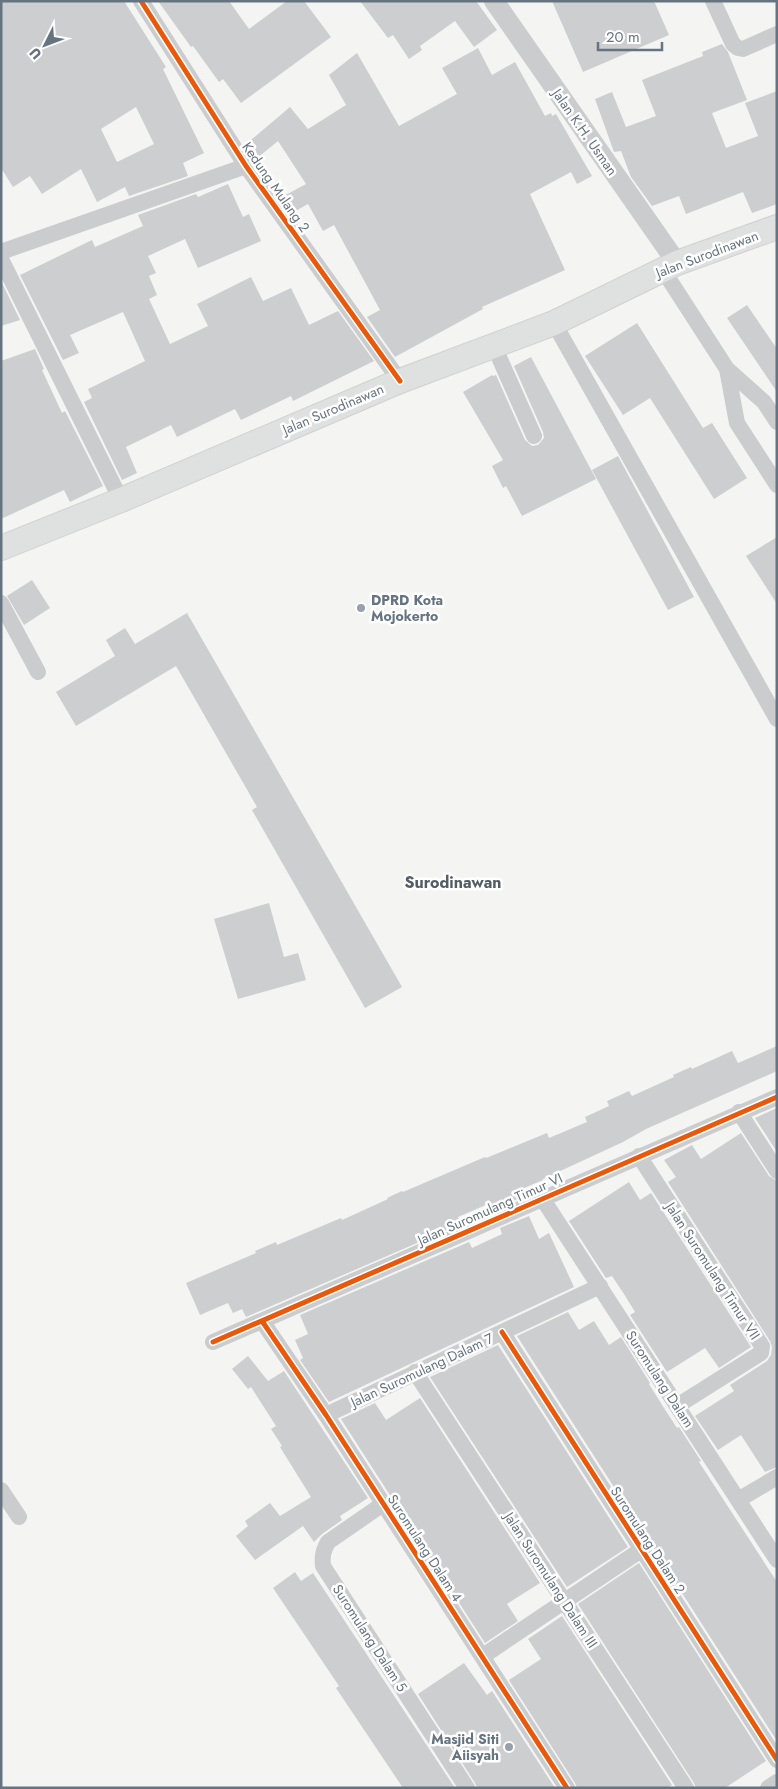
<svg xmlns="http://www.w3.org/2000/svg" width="778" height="1789" font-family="Jost,sans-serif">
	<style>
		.building { fill: #cccecf; fill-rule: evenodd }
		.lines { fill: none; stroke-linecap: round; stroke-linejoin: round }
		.secondary-casing { stroke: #d0d1d1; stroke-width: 26 }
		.minor { stroke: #cacccd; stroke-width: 16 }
		.tertiary { stroke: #cacccd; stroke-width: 20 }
		.secondary { stroke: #dfe0e0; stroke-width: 24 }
		.cycleway-casing { stroke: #fff; stroke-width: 8 }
		.cycleway { stroke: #e8590c; stroke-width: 5 }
		.poi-dot { fill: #98a1a9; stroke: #fff; stroke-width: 2 }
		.labels { text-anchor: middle; stroke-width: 5; stroke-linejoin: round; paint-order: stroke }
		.street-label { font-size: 14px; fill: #667481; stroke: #fff }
		.poi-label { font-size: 14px; font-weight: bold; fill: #667481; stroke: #fff; text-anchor: start }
		.quarter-label { font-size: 16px; font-weight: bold; fill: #545d67; stroke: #fff }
	</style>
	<rect width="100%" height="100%" fill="#f4f4f3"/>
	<path class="building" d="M1 1H124L166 67 163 69 204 153 183 163 188 176 129 196 125 187 97 202 81 169 42 194 30 176 13 187 1 168ZM136 107 154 144 117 162 101 129Z
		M158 1H229L249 29 287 1H304L331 37 241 103 223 79 219 82 193 46 191 47Z
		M360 1H476L497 30 474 47 455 21 420 46 422 50 409 59 393 35 388 38Z
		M552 1H654L669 35 583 72Z
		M722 44 728 52 747 100 712 113 726 148 758 136 745 103 777 91V204L752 213 743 192 686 214 679 196 652 206 631 177 621 151 614 152 595 99 612 92 626 127 656 116 642 80 703 56 702 52Z
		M478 48 492 75 515 62 545 116 551 113 552 116 556 114 592 176 577 184 571 172 530 194 565 270 482 307 483 309 395 357 367 317 380 310 334 225 323 231 308 204 292 213 282 197 306 184 278 141 256 159 245 145 290 107 308 129 346 105 329 75 357 53 399 126 457 94 442 68Z
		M228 184 243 217 249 214 261 241 198 268 185 239 148 256 156 273 149 276 157 295 149 299 170 344 208 326 197 304 251 277 263 301 291 288 309 325 338 311 374 361 293 401 291 396 241 420 235 409 177 437 171 425 126 447 137 473 122 480 84 402 92 398 88 389 145 361 123 312 70 335 79 353 63 360 20 275 92 240 95 247 143 226 138 215 196 194 198 197Z
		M2 283 20 320 1 326V284Z
		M747 305 777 349V392L727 318Z
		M637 323 703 428 712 423 747 478 714 499 650 398 623 415 585 356Z
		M35 349 44 369 42 370 62 413 65 411 103 486 70 502 64 490 1 519V361Z
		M531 357 596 479 522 516 506 486 503 488 492 466 503 460 463 392 492 375 493 376 496 375 525 440 532 446 538 445 544 438 543 432 514 366Z
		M618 456 694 597 668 610 592 470Z
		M777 537V604L746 556Z
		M32 580 50 608 24 625 7 596Z
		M187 613 402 987 365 1008 252 810 257 807 176 666 76 726 56 692 115 656 106 640 125 628 135 644Z
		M269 903 284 957 298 953 306 980 238 999 214 919Z
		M777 1046V1071L646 1129 623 1142 543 1179V1180L517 1191 520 1198 491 1210 488 1204 458 1217 461 1224 246 1317 242 1309 233 1313 228 1303 200 1315 186 1283 256 1253 255 1251 276 1242 277 1245 341 1218 342 1220 388 1199 387 1198 402 1191 403 1192 485 1157 486 1158 547 1133 549 1138 587 1122 585 1117 609 1106 607 1101 629 1091 632 1096 674 1077 673 1075 691 1067 692 1069 732 1051 738 1063Z
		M777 1108V1152L755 1118Z
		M741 1133 769 1176 777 1181V1467L765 1472 741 1435 718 1450 695 1416 734 1391 730 1385 767 1361 771 1355 772 1347 770 1341 668 1182 676 1177 664 1160 692 1145 701 1159Z
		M629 1182 640 1200 651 1193 751 1347 719 1368 705 1348 667 1372 630 1315 635 1312 624 1294 612 1276 606 1278 569 1221Z
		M529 1216 539 1239 549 1233 574 1287 329 1402 300 1360 303 1358 295 1340 308 1334 300 1315 469 1242 472 1248 502 1234 500 1228Z
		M568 1312 579 1330 594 1321 609 1345 621 1337 650 1383 649 1384 664 1408 677 1428 679 1427 701 1461 699 1462 777 1582V1741L517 1336Z
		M498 1345 628 1547 567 1587 430 1377Z
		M248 1356 268 1381 284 1371 368 1498 340 1516 342 1520 322 1534 314 1542 303 1526 255 1560 236 1536 248 1526 245 1521 270 1503 280 1516 311 1497 280 1447 282 1446 271 1429 276 1426 251 1387 248 1389 232 1369Z
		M420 1398 540 1583 507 1604 518 1621 485 1643 341 1419 375 1403 386 1420Z
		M639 1563 766 1761 725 1788H696L694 1783 578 1604Z
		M295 1572 301 1581 313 1573 455 1788H403L336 1688 339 1686 273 1588Z
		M562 1616 672 1785 667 1788H577L575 1783 509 1680 541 1659 528 1639Z
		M464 1663 487 1695 492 1691 555 1788H477L475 1783 418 1694Z"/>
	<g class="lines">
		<defs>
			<path id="secondary" d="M1 548 121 500 400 381 554 323 677 263 777 227"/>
		</defs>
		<use href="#secondary" class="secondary-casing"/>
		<path class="minor" d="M141 1 246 166 400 381
			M713 1 733 44 738 48 743 49 777 34
			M1 252 246 166
			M1 259 121 500
			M663 270 727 369 764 402 777 422
			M554 323 777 719
			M494 346 534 436
			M727 369 737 423 777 485
			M1 603 38 672
			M739 1112 777 1171
			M639 1156 762 1346 761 1353 677 1406
			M542 1198 777 1560
			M262 1321 326 1415 567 1788
			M502 1332 777 1760
			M213 1342 777 1097
			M415 1372 686 1788
			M326 1415 600 1286
			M1 1490 19 1517
			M738 1500 777 1477
			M383 1504 328 1542C323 1551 322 1556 323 1566L467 1788
			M483 1656 641 1550
			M768 1788 777 1782"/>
		<path class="tertiary" d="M494 1 677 263"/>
		<use href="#secondary" class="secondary"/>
		<defs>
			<path id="cycleway" d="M141 1 246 166 400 381
				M262 1321 326 1415 567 1788
				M502 1332 777 1760
				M213 1342 777 1097"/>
		</defs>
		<use href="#cycleway" class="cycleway-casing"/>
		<use href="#cycleway" class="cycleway"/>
	</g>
	<g class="poi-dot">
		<circle cx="361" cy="608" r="5"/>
		<circle cx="509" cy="1747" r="5"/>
	</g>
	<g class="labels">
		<g class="street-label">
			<text transform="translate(585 132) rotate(55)" y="5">Jalan K.H. Usman</text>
			<text transform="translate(276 187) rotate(55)" y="5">Kedung Mulang 2</text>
			<text transform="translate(707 254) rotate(-21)" y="5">Jalan Surodinawan</text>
			<text transform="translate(333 409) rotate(-23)" y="5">Jalan Surodinawan</text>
			<text transform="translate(490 1209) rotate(-24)" y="5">Jalan Suromulang Timur VI</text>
			<text transform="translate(713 1271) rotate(57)" y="5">Jalan Suromulang Timur VII</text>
			<text transform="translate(422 1370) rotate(-25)" y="5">Jalan Suromulang Dalam 7</text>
			<text transform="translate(660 1379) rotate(57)" y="5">Suromulang Dalam</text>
			<text transform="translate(648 1540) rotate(57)" y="5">Suromulang Dalam 2</text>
			<text transform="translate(425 1548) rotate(57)" y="5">Suromulang Dalam 4</text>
			<text transform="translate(551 1580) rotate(57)" y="5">Jalan Suromulang Dalam III</text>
			<text transform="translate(370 1638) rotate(57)" y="5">Suromulang Dalam 5</text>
		</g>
		<g class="poi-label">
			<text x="371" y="605">DPRD Kota<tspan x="371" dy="16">Mojokerto</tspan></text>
			<text x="499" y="1744" text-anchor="end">Masjid Siti<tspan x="499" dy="16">Aiisyah</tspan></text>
		</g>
		<g class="quarter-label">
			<text x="453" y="888">Surodinawan</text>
		</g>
	</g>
	<rect width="778" height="1789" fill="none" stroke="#667481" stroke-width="5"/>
	<g transform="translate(45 45) rotate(228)" stroke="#ffffff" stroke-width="4" paint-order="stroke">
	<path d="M0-4L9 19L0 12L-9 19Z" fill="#667481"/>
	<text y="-8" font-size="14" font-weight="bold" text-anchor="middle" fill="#667481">U</text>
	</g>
	<path d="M598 42v8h64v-8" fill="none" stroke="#667481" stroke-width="2.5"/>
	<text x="606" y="42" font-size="15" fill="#667481" stroke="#ffffff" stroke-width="4" paint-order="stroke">20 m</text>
</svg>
